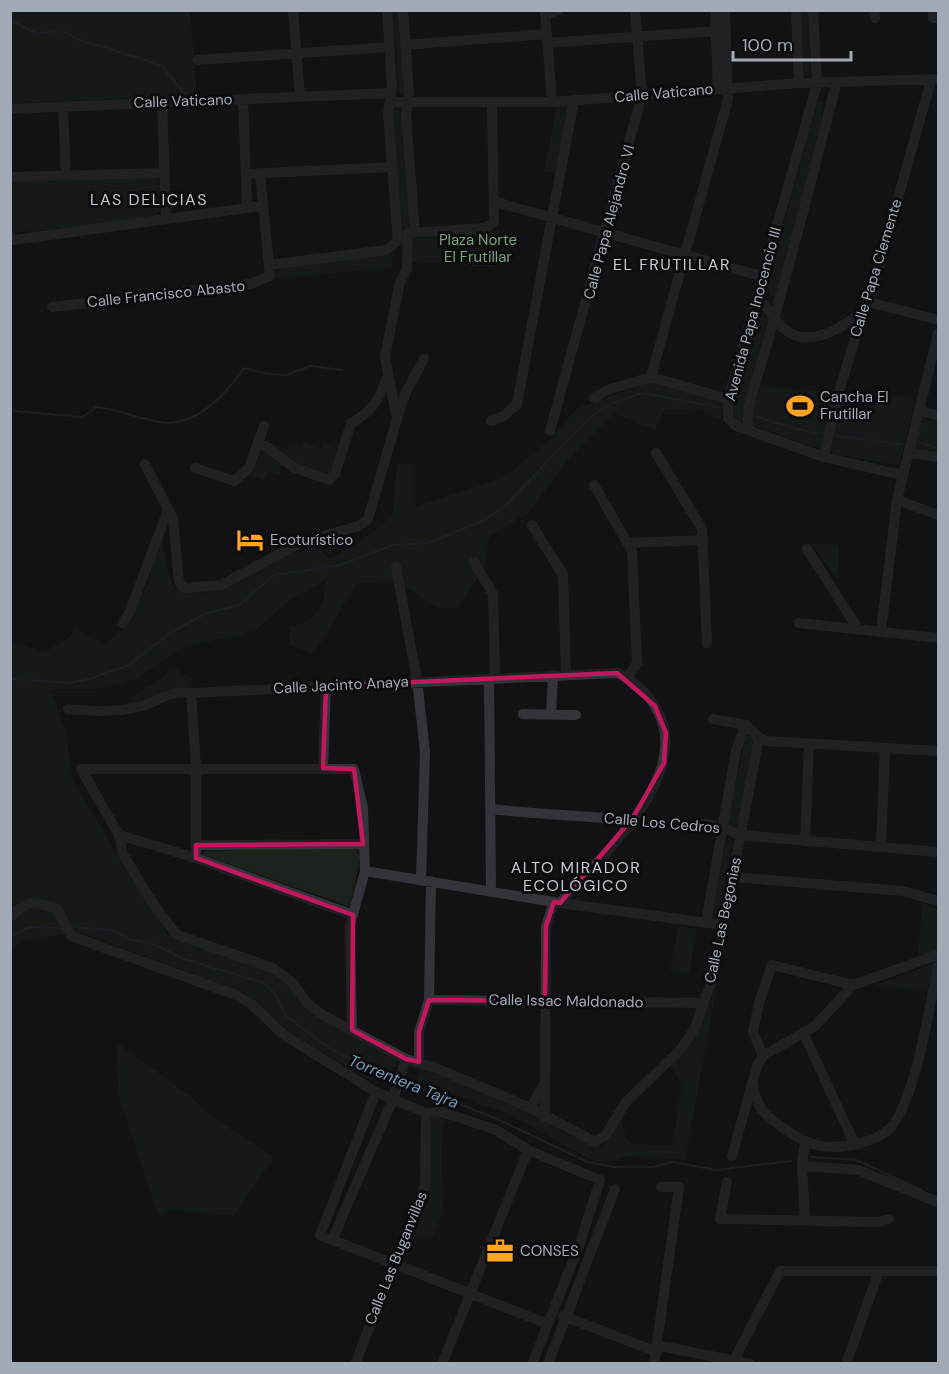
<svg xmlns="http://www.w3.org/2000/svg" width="949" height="1374" font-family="'DM Sans',sans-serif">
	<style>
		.green { fill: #1a221b }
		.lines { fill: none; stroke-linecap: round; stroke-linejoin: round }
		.stream { stroke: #283239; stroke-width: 2 }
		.minor { stroke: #333439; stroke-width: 10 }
		.marked { fill: none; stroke: #c2185b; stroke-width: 4.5; stroke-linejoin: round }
		.labels { text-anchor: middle; stroke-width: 6; stroke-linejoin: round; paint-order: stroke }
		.street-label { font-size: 15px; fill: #a2aab6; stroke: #0d0d0f }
		.park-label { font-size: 15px; fill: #78a378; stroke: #0d0d0f }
		.poi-label { font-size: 15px; fill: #a2aab6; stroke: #0d0d0f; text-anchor: start }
		.neighbourhood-label { font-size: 16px; letter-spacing: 1.5px; fill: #c4c8d2; stroke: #0d0d0f }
		.water-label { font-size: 16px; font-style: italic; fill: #769cb5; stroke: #0d0d0f }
	</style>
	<rect width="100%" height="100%" fill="#121214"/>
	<path class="green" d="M10 11H190L197 96 11 103Z
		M392 11H399L405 94H399Z
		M801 11H808L810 75H805L804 72Z
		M818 100 823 102 821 125 776 303H773L767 284Z
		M564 106 568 108 558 174 544 171 557 107Z
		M395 109 400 110 410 227 405 229 402 224 392 112Z
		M156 178C163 191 165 214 150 219L14 233 11 227 10 182Z
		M500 230 493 267 412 262 413 242 417 238Z
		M393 253 392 268 273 279 277 271 285 267Z
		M763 315 769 318 741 423 732 419 731 407 756 319Z
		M652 381 722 400 724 404 721 419 700 410 665 409 655 430 615 414 569 459 528 513 489 537 484 569 457 609 436 607 396 581 356 584 314 654 290 645V627C317 621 325 607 326 579L286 603 255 631 181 648 137 679 96 689H51L65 730 73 782 168 934C204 959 258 952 289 986L397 1060 393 1073 385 1081 365 1078 289 1032 245 993 79 932 19 942 11 950V642L44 652 67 639 75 629 105 645 129 623 138 594 145 590 162 537C165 555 166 576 177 591L202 593 219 589 291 554 317 547 329 559 374 532 393 514 397 464H415V507L506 476 547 442 576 409Z
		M759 386 834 393 822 446 816 448 750 424Z
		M875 391 916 400 899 465 833 454 831 452 839 402 869 411Z
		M920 417 938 422V453L912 450Z
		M304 442 321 448 323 443 338 448 333 469 328 474 295 463 268 443 286 449 288 444 302 448Z
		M266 451 282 465 279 475 268 470 264 481 251 476 262 453Z
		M811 543 839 545 838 581Z
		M170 670H177L191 678 192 688 171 689 129 705 128 703C140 688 158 684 170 670Z
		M751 735 756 740 737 829 727 822 746 737Z
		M726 840 732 841 718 921 712 920Z
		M355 848 360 858 351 903 348 906 203 855 205 851Z
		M923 902 938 910V950L917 961Z
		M678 926 697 929 689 974 670 970Z
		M934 963 927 991 875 985Z
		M716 991 685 1160 629 1156 616 1161 595 1162 506 1113 417 1081 421 1068 426 1069C460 1083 495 1096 528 1112 554 1125 572 1141 603 1147L621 1117 626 1138 632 1144 672 1145 682 1084 670 1065 703 1016Z
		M116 1042 190 1096 212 1117 274 1157 234 1216 173 1210 158 1215 119 1097Z
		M448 1117 441 1129 443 1213 432 1239 410 1236 428 1188 431 1118Z"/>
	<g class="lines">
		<path class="stream" d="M10 20 36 33 66 32 77 39 161 65 183 92 192 95
			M14 411 83 417 96 407C117 409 137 418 159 422 196 428 225 395 244 368L268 374 286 375 310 366 342 370
			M757 417 797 429 818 433
			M838 436 902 444
			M923 444 938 448
			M10 679 69 683 92 678 127 666 173 631 205 614 239 605 274 575 340 565 393 545 429 543 482 521 503 508 587 420 610 404 643 393 718 407
			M70 927 113 930 129 939 156 945 184 959 264 983 275 994 285 1015 332 1050 397 1079
			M10 938C33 921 39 929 64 928
			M402 1081 497 1119 588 1162 614 1167H653L672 1162 716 1170 791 1161
			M811 1157 856 1160 922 1190"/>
		<path class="minor" d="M293 10 300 95
			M403 10 409 93 406 115 415 233
			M545 10 552 102
			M715 10 718 89
			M796 10 799 83
			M813 10 817 84 728 399V418L736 426 824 457 902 475
			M874 10 875 18
			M933 10V18H938
			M545 15 558 10
			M547 43 716 31
			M405 45 546 34
			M197 60 389 47
			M243 99 247 208
			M162 101 166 219
			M390 102H552L799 83 938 79
			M63 107 66 176
			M10 109 391 93
			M246 174 392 167
			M10 177 165 173
			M496 202 764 277
			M409 233 485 228 494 222 492 104
			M10 235 14 240 262 206
			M269 265 386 250 398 241 388 113 392 87 387 10
			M758 298C767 307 774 318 782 327 807 351 841 328 863 312
			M869 302 938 320
			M52 307 251 284 270 276 260 174
			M651 377 728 99 725 10
			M594 398 607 390 651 377 728 399
			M919 410 938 416
			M397 418 406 392 424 359
			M491 421 504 416 517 404 574 100
			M750 430C742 418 756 382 760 368 788 274 812 179 836 84
			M550 431 642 95 635 10
			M259 445 266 446 293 467 329 480 335 474 351 423C370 413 380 400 386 379
			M656 453 702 529 707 643
			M909 453 938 457
			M824 457 836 402 863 312 869 302 931 80
			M145 464 173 519 179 582 184 588 221 585 304 541 359 526 368 519 397 419 385 357 400 282 407 269 408 233
			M195 468 234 481 249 468 264 426
			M594 485 632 551 637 663 627 678
			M897 500 938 515
			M532 525 563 575 566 675
			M628 543 703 540
			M807 549 858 629
			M474 562 493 594 495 678
			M396 567 417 680 425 752 421 879
			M123 623 130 611 168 510
			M799 623 938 638
			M881 631 897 500 938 334
			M489 678 491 890
			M191 693 196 767V851
			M68 709C92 711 114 713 138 707 158 702 169 690 191 693L617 673C633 681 649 694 657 710 694 776 600 857 560 903
			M523 714 576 715
			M551 714 553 675
			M713 719 746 725 759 738 767 741 938 751
			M323 768 326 686
			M81 769 119 835 123 854 152 902 177 935 273 968 292 982 307 1003 321 1014 406 1059 436 1068 531 1108 595 1142 606 1135 625 1103 681 1049 695 1028 714 974 759 738
			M81 769H354L363 808 365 871 350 925 352 1030
			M491 809C555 816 619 817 683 826 689 827 695 824 701 824 716 824 727 829 740 835L938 852
			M119 835 196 858 353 915
			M805 841 809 744
			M196 845 363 844
			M881 847 885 749
			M365 871 560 903 723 925
			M733 877 903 891 938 901
			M10 917C26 900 36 901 57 909L71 936 236 995 251 1004 284 1035 376 1092 426 1113 442 1112 496 1130 528 1150 600 1180 580 1243 532 1364
			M706 923 736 750 746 725
			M429 1000 703 1003
			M803 1032 855 1145
			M763 1056 753 1032 759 1003 772 965 853 985
			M419 1062V1032L429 1000 431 881
			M753 1081C755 1112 770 1119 794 1135 808 1145 829 1149 846 1146 860 1144 877 1139 888 1130 915 1106 930 1003 938 966
			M376 1092 320 1235 548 1324
			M531 1108 545 1081
			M545 1117 546 926 554 902
			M805 1141 802 1166 805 1219
			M732 1156 757 1066 763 1056 815 1026 853 985 938 955
			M802 1166 858 1170 938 1202
			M727 1182 720 1219 878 1222 889 1219
			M333 1238 393 1099 406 1059
			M563 1316 657 1352
			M656 1345 750 1364
			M734 1360 780 1271H938
			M355 1364 425 1185 426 1113
			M442 1364 528 1150
			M548 1364 615 1189
			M654 1364 679 1187H661
			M846 1364 879 1271"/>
	</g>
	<path d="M0 0H949V1374H0ZM617 673 655 706 666 733 664 763 633 818 560 903 554 902 546 926 545 1001 429 1000 419 1032V1062L406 1059 352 1030 353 915 196 858V845L363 844 354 769 323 768 326 686Z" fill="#121214" fill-opacity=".55" fill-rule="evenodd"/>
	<path class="marked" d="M617 673 655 706 666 733 664 763 633 818 560 903 554 902 546 926 545 1001 429 1000 419 1032V1062L406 1059 352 1030 353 915 196 858V845L363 844 354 769 323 768 326 686Z"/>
	<defs>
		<symbol id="stadium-bare" viewBox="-9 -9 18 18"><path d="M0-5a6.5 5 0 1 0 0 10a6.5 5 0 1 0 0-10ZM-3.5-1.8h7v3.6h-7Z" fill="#ffa41f" stroke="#0d0d0f" stroke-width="2.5" paint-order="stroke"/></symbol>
		<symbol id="hotel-bare" viewBox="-9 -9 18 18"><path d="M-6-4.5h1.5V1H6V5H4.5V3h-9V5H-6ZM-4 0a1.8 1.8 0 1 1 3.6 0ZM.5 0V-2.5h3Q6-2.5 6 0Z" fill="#ffa41f" stroke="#0d0d0f" stroke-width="2.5" paint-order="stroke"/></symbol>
		<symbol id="office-bare" viewBox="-9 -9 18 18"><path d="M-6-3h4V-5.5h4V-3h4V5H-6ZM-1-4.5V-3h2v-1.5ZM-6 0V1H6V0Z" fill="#ffa41f" stroke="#0d0d0f" stroke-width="2.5" paint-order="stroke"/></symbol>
	</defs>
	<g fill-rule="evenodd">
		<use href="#stadium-bare" x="781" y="387" width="38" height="38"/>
		<use href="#hotel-bare" x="231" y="521" width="38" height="38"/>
		<use href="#office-bare" x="481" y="1232" width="38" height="38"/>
	</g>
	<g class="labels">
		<g class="street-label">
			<text transform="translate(664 93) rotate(-5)" y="5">Calle Vaticano</text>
			<text transform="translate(183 101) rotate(-2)" y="5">Calle Vaticano</text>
			<text transform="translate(609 222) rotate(-75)" y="5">Calle Papa Alejandro VI</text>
			<text transform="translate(876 268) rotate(-73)" y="5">Calle Papa Clemente</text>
			<text transform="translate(166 294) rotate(-6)" y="5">Calle Francisco Abasto</text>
			<text transform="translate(753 314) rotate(-75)" y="5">Avenida Papa Inocencio III</text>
			<text transform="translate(341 685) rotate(-3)" y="5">Calle Jacinto Anaya</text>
			<text transform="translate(662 823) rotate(5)" y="5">Calle Los Cedros</text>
			<text transform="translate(723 920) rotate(-78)" y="5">Calle Las Begonias</text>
			<text transform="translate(566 1001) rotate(1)" y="5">Calle Issac Maldonado</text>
			<text transform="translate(396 1258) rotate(-68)" y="5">Calle Las Buganvillas</text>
		</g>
		<g class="park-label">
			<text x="478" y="245">Plaza Norte<tspan x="478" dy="17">El Frutillar</tspan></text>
		</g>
		<g class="poi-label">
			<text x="820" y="402">Cancha El<tspan x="820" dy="17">Frutillar</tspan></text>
			<text x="270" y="545">Ecoturístico</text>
			<text x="520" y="1256">CONSES</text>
		</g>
		<g class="neighbourhood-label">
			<text x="149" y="205">LAS DELICIAS</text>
			<text x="672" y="270">EL FRUTILLAR</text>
			<text x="576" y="873">ALTO MIRADOR<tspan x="576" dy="18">ECOLÓGICO</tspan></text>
		</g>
		<g class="water-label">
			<text transform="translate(404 1081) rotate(22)" y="6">Torrentera Tajra</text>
		</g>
	</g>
	<rect width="949" height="1374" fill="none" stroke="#a2aab6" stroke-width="24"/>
	<path d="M733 51v9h118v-9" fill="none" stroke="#a2aab6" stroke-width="3"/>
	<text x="742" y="51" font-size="18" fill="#a2aab6" stroke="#0d0d0f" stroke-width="4.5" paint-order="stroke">100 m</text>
</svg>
